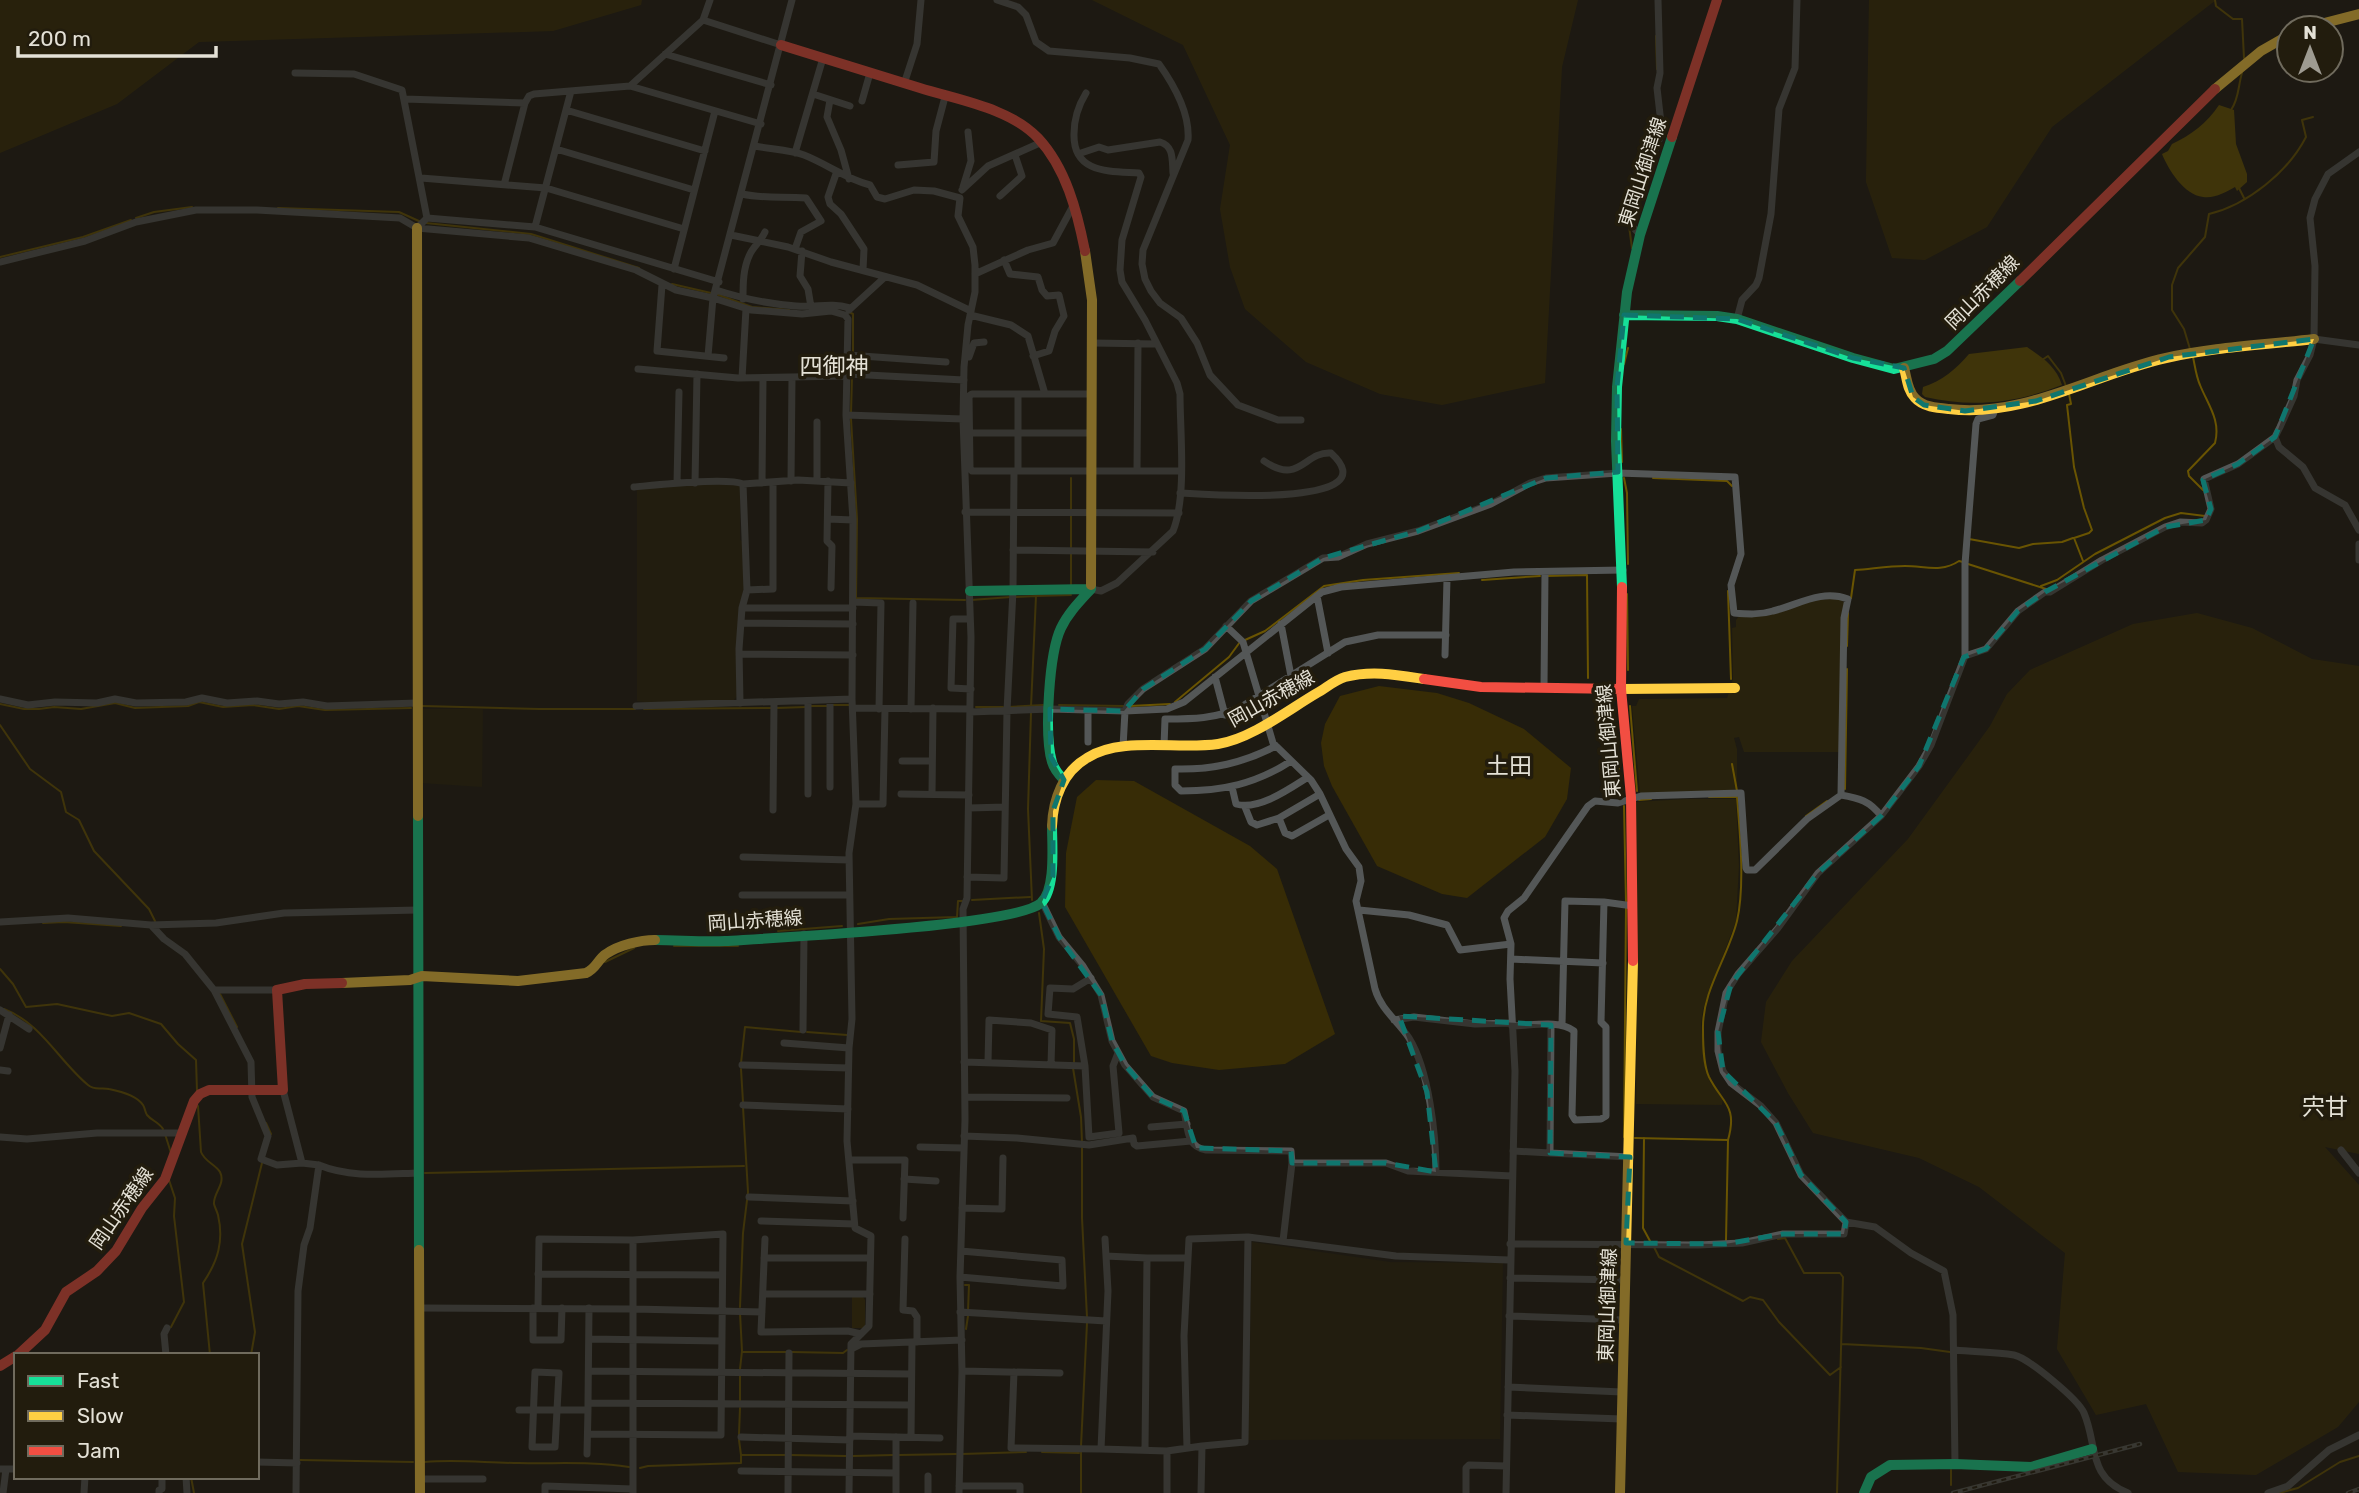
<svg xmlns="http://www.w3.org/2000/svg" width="2359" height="1493" font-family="Rubik,'Noto Sans JP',sans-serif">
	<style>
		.built { fill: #28220d }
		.green { fill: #372c06 }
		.water { fill: #695402 }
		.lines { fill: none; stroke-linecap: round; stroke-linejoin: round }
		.stream { stroke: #695402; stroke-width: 2 }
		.street { stroke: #545757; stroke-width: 7 }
		.fast { stroke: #16e098; stroke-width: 10 }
		.slow { stroke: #ffcf43; stroke-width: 10 }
		.jam { stroke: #f24e42; stroke-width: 10 }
		.rail-casing { stroke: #595b57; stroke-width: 4.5 }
		.rail { stroke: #221c0d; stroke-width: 2; stroke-dasharray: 5; stroke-linecap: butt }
		.marked { fill: none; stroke: #0f766e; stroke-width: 5; stroke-dasharray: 14 9; stroke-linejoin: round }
		.labels { text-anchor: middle; stroke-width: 7; stroke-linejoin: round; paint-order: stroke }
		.street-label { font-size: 19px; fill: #e4e1d6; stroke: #221c0d }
		.quarter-label { font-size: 23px; fill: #e4e1d6; stroke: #221c0d }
	</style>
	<rect width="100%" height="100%" fill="#1d1a12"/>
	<path class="built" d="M694 484H740V540L742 541 744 587 740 607 738 695 734 700 658 704 637 701V489Z
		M1840 598 1845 604 1839 752H1744L1739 737 1734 738 1737 749V789L1721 792 1640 794 1632 706H1636L1639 699 1727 698 1733 679 1732 628 1736 627V620L1739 616 1808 601Z
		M423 709H483L482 787 421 783Z
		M1686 799H1736L1739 866 1736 921 1703 1009 1701 1024 1706 1071 1710 1082 1723 1099 1722 1105 1636 1104 1637 951 1635 802Z
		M1252 1242 1390 1262 1503 1263 1500 1439 1248 1440Z"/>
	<path class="green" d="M0 0H642L641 5 553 31 199 42 117 104 0 153Z
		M1092 0H1578L1562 67 1545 383 1442 405 1380 394 1306 362 1245 309 1230 267 1220 209 1230 145 1183 45Z
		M1869 0H2216L2052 127 1987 227 1925 260 1892 258 1866 182Z
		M2197 613 2252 628 2312 659 2359 666V1154L2325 1147 2359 1185V1402L2338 1427 2256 1475 2178 1472 2146 1404 2096 1415 2057 1349 2065 1253 1979 1187 1919 1158 1813 1133 1788 1093 1761 1042 1766 1002 1792 961 1908 839 1990 726 2007 694 2030 670 2133 624Z
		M1379 686 1437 693 1469 703 1524 729 1571 768 1567 799 1545 837 1467 898 1442 894 1377 866 1332 786 1324 766 1321 743 1325 724 1340 696Z
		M1096 780 1134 781 1250 846 1277 869 1335 1034 1285 1064 1219 1070 1172 1063 1151 1056 1065 907 1066 853 1077 797Z
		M852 1297H863L865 1300V1325L863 1328H852Z"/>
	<path class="water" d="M2219 105 2234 110 2236 144 2247 174V182L2237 191 2235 187C2226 192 2214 199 2203 197 2184 195 2168 169 2162 154L2168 151 2172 144C2191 135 2207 123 2219 105Z
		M2027 347C2043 358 2056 366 2062 385 2016 403 1973 408 1925 397L1922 394 1923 387C1942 381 1956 369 1969 354Z"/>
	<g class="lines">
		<path class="stream" d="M2215 0 2216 6 2233 19H2242L2244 58
			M2331 35 2333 28
			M1656 36 1657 69
			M2231 110C2239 99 2238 86 2242 73
			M2239 188 2244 198
			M278 208 399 212 421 222
			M136 218 154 212 192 207
			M426 223 531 234 639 268
			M1629 226 1632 248
			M0 257 83 237 131 220
			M672 284 711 293
			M716 294 752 307 789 310
			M849 312 853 314V354
			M2190 349 2184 329 2172 310V285L2178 268 2205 237 2209 214C2247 205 2288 172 2306 137L2302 120 2313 117
			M2193 357C2195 366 2196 376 2200 385 2208 405 2221 420 2215 443L2188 471 2189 476 2203 490
			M2042 360 2048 356 2061 373 2066 386
			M1624 364 1628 348
			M852 371 853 359
			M2069 394 2071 404 2067 405 2074 467 2084 508 2092 530 2089 533 2074 538 2083 561
			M851 413 852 377
			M851 419 857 519 856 598 965 600
			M1621 429 1622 462
			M1624 478 1627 493 1628 564
			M1653 478 1727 481 1732 486
			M1071 509V478
			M1969 539 2019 548 2033 544 2062 542 2073 538
			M1071 547V514
			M1968 564 2046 589
			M1546 576 1587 575 1588 678
			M1482 580 1540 576
			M1071 586V553
			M2041 586 2057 580 2095 554 2165 518 2181 513 2205 516
			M1728 591 1731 679
			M1627 594 1628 670
			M1036 596 1071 595
			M1016 597 1036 596 1031 707
			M1851 598 1855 570C1871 569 1888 566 1905 566 1925 566 1941 573 1959 561L1963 562
			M971 600 1011 597
			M1245 640 1265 631 1324 586 1363 580 1459 573
			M1847 646 1848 613
			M1597 694 1610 706 1613 712 1621 793
			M1175 702 1229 657 1240 642
			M0 704 24 709H39L54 707 81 709 115 703 135 708 188 706 199 702 223 707 253 705 279 709 298 706 325 710 411 708
			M832 705H849
			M1059 705 1124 706
			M423 706 539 709H635
			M811 706H827
			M1130 706 1170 704
			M1630 706 1637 791
			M976 707H1003
			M1009 707 1043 705
			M776 708 806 707
			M644 709 771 708
			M1031 713 1028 809 1032 900
			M0 725 30 769 61 792 66 812 79 820 94 851 149 909 155 921
			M1732 764 1737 791
			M1845 789 1847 669
			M1709 797H1737C1740 834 1745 886 1737 921 1728 957 1702 991 1703 1029 1703 1043 1703 1064 1709 1077 1722 1103 1738 1105 1728 1140L1726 1240
			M1639 800 1651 799
			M1624 806 1626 902
			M1806 816 1827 801
			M972 900 1030 897
			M1039 913 1044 949 1041 1021 1070 1023 1074 1039V1063
			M43 923 64 922 121 926
			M858 924 889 919 957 917 958 901H963
			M778 931 842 926
			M674 946H738
			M605 962 634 948
			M0 969 13 984 26 1007 57 1004 112 1016 129 1013 161 1024 178 1044 196 1060 197 1091
			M220 994 237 1027
			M4 1009C41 1023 59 1061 88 1085 95 1091 101 1087 109 1089 119 1091 137 1096 143 1105 145 1108 145 1112 147 1115 152 1121 159 1122 163 1129
			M807 1032 847 1035
			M741 1063 745 1027 801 1032
			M1073 1068 1081 1117 1082 1142
			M741 1069 743 1102
			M198 1106 201 1152C205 1162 215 1164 220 1172 226 1184 213 1193 214 1204 215 1208 217 1211 218 1215 224 1241 218 1261 203 1283L210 1355
			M266 1123 271 1134
			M165 1134 171 1153
			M1624 1137 1626 907
			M1635 1138 1728 1140
			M1644 1138 1643 1228 1650 1241
			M1082 1148V1218L1087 1317
			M425 1173 744 1166
			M169 1180 175 1198 174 1216 184 1302 171 1327
			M1778 1239 1785 1238 1804 1273H1840L1843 1277 1837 1493
			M1654 1247 1659 1257 1743 1301 1750 1297 1763 1300 1779 1322 1830 1375 1841 1367
			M965 1285H969L968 1311
			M740 1307 743 1233 748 1192 743 1107
			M740 1313 742 1351 740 1369
			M966 1329 968 1316
			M1842 1344 1921 1348 1950 1352
			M743 1352H786
			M792 1352 843 1353 847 1350
			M251 1355 255 1332 242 1244 262 1163
			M740 1401V1375
			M739 1434 740 1408
			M739 1440 741 1455
			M1081 1446 1087 1323
			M1042 1452 1079 1453
			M1081 1452V1493
			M962 1454 1026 1452
			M790 1455 846 1456
			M899 1455 956 1454
			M853 1456 893 1455
			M300 1460 413 1462
			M425 1462C457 1459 487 1463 519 1463 555 1464 592 1461 629 1467
			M640 1468 648 1466 741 1463V1455H785
			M191 1477 194 1493
			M1951 1485V1470
			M2279 1493 2298 1488 2340 1462 2359 1456"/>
		<path class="street" d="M997 0 1018 7 1026 15 1036 42 1049 51 1130 58 1159 64C1174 85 1190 114 1188 140L1143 250 1142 264 1145 279 1151 291 1160 303 1181 318 1197 343 1210 375 1238 405 1278 420H1301
			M703 20 781 45
			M665 54 771 85
			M295 73 354 74 402 90 427 218 417 228
			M904 84 917 44 921 0
			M630 86 703 20 710 0
			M1086 93C1078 106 1074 119 1074 134 1073 174 1110 171 1139 173L1141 177 1122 240 1120 270 1122 282 1145 320 1177 383 1180 394C1180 432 1187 496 1173 531L1117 583 1101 591 1091 589
			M813 94 850 106
			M405 99 525 103 529 96 534 94 630 86 761 124
			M830 100 827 117 841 150 849 179
			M862 101 870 73
			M566 110 705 151
			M755 146C770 149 791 150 804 155 827 164 846 179 870 185L877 197 885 199 914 190 934 191 960 198 958 216 973 247 975 265V292L968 325 964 367 963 419 971 637 967 898 963 909 965 1120 960 1277 962 1371 959 1493
			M556 149 694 190
			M795 153 823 58
			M1078 154 1099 147 1108 150 1160 142C1174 146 1172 160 1173 173
			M898 165 934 162 936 131 945 97
			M837 171 828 197 830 204 841 214 864 249 863 270
			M421 178 546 188 684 229
			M504 185 525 103
			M963 187 971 161 968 132
			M962 190 988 166 1042 142
			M742 194C764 199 784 196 806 198L821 221 801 232 795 249
			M1000 196 1022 176 1015 155
			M427 218 535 227 719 282
			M535 227 571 91
			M731 235 788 247 831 262 917 285 971 311
			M1640 235 1631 225 1636 193 1645 177 1662 132 1657 88 1660 73 1658 0
			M802 251 800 276 808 289 811 307
			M1004 260 1010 274 1038 277 1042 290 1047 296 1059 295 1064 316 1055 331 1049 351 1033 356
			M0 262 85 241 136 222 196 210H257L400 218 417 228 529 238 636 270 676 290 713 298 751 310 802 314 831 311 845 315 848 319 846 415 853 520 852 699 856 804 849 853 852 1019 849 1048 847 1141 855 1228 871 1236 869 1326 851 1344 849 1493
			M674 269 715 111
			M975 274 1028 250 1053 243 1073 206
			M662 285 657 351 724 358
			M716 290C744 299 767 304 796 306 818 308 828 302 850 308
			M743 299C743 284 743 268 750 254 754 246 761 241 765 232
			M849 310 885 277
			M970 315 1011 325 1028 336 1045 394
			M1737 319 1742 300 1756 285 1759 278 1771 214 1779 109 1795 68 1797 0
			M2314 339 2359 345
			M1093 343 1156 344
			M848 355 946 362
			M708 356 713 298 792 0
			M969 357 974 343 984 342
			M638 369 738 378 847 376
			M848 374 964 380
			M742 378 746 309
			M1018 394V471
			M1092 394H972L969 396 970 468 972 471H1180
			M846 415 963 419
			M970 433H1092
			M2275 437 2279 447 2303 467 2315 488 2345 505 2359 530
			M1137 471 1138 343
			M791 481 792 377
			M817 481V422
			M828 481 827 541 832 546 831 588
			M677 483 679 392
			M695 483 697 374
			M762 483 763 378
			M634 487C656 485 727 477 743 484
			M1180 493C1200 494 1392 509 1331 453 1304 451 1300 486 1264 461
			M965 512 1179 513
			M828 519 853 520
			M2359 544V560
			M1013 550 1153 552
			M747 590 773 589V482
			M1317 596 1328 653
			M853 602 881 603 879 709
			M742 608H853
			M970 619H953L951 688 971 689
			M741 623 853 624
			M1281 624 1291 676
			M1226 626 1243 642 1273 743 1311 780 1320 794 1346 849 1359 867 1361 881 1356 901 1375 989C1381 1010 1398 1021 1409 1038 1429 1070 1436 1135 1436 1172
			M739 654 853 655
			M1445 655 1447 579
			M1965 656 1986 649 2018 611 2045 592H2050L2102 560 2165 527 2180 522 2202 523 2206 520 2211 509 2204 479 2238 464 2275 437 2280 427 2294 396 2297 380 2310 355 2314 339 2315 266 2310 218 2315 199 2328 174 2359 152
			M1215 677 1225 715
			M1544 688 1545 572
			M0 699 28 705 55 702 97 703 115 699 136 703 186 702 202 698 227 703 257 701 279 704 303 702 327 706 417 703
			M740 703 739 649 742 608 747 590 743 484 798 480 851 483
			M636 706 852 699
			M853 708 970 709
			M911 709 913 603
			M970 712 1050 709 1125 711 1128 704 1143 689 1205 649 1251 601 1323 558 1338 557 1367 544 1418 531 1491 504 1530 483 1546 478 1618 473 1735 477 1741 554 1731 585 1734 613C1747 614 1760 615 1773 611 1798 605 1821 589 1848 599L1844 618 1841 795 1807 819 1755 870H1747L1746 868 1741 793 1641 796 1618 803 1595 801 1588 806 1524 898 1508 911 1504 918 1511 944 1510 979 1515 1071 1506 1493
			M1088 742V710
			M1164 746 1165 719C1192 719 1216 719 1241 707L1345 642 1378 635H1446
			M1276 746C1243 763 1212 770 1175 769V785L1181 791C1222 791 1256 784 1291 761
			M1123 747 1125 711 1167 709 1184 702 1322 592 1341 587 1514 572 1623 570
			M902 761H932
			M830 787V700
			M1232 787 1236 804C1258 811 1289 789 1308 777
			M808 794V701
			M901 794 969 795
			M932 794 933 708
			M1841 795C1859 798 1870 801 1881 816
			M856 804H883L885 709
			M1245 807 1251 822 1257 825 1279 818 1320 794
			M969 808 1005 807
			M773 810 774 703
			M1279 818 1285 833 1292 836 1329 815
			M743 857 849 860
			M967 877 1004 878 1007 711 1013 590 1014 471
			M742 895H849
			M1042 902 1059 937 1083 966 1101 995 1112 1041 1125 1065 1153 1097 1184 1111C1188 1128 1186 1147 1206 1150L1291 1151 1292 1163 1283 1241
			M1359 910 1409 915 1447 925 1460 950 1511 944
			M0 922 68 918 151 925 164 939 185 954 214 990H277
			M151 925 216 923 284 913 418 910
			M1511 959 1603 963
			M1091 978 1073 989 1050 988 1048 1014 1077 1017 1085 1066 1089 1137 1119 1133 1113 1066 1118 1053
			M214 990 251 1062 252 1097 268 1136 261 1159 277 1165 302 1163
			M0 1010 29 1029
			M1394 1020 1414 1017 1475 1024 1512 1023
			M1562 1025 1565 901 1604 902 1633 906
			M1512 1026C1530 1026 1560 1019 1574 1031L1572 1115 1575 1120 1601 1119 1606 1116V1027L1601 1022 1604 902
			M803 1030 804 934
			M784 1043 849 1048
			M0 1048 9 1015
			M964 1062 1085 1066
			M988 1062 989 1020 1031 1023 1052 1030 1051 1065
			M742 1065 848 1068
			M0 1070 8 1071
			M283 1090 302 1163 319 1165 310 1228 304 1245 298 1291 296 1493
			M965 1097 1067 1098
			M743 1105 848 1109
			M1151 1127 1187 1124
			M964 1136 1017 1138 1089 1145 1133 1138 1134 1144 1137 1146 1191 1141
			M0 1137 27 1139 97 1133H183
			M920 1147 963 1148
			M2341 1150 2359 1173
			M1513 1151 1550 1153 1551 1025
			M1550 1153 1630 1157
			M850 1160H905L903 1218
			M1292 1163H1386L1408 1171 1512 1176
			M319 1165C350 1178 385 1174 419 1173
			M904 1179 936 1181
			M749 1197 853 1201
			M962 1208 1002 1209 1003 1158
			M761 1221 854 1224
			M765 1239 761 1332 848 1331 861 1334
			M905 1239 903 1310 913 1311 917 1317V1342
			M1105 1239 1106 1256
			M1510 1244 1698 1245 1742 1243 1783 1234H1844L1846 1222
			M764 1258H870
			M1147 1258H1187
			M538 1274 722 1275
			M960 1277 1063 1286 1062 1260 961 1251
			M1510 1278 1624 1280
			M763 1294H870
			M419 1308 634 1309 762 1312
			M533 1308V1340H561L562 1308
			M538 1308 539 1239 633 1240 723 1234 721 1435 588 1434
			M960 1312 1106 1321
			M1509 1316 1623 1320
			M589 1339 721 1341
			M851 1349 861 1344 962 1340
			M1955 1350C1974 1352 1995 1352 2014 1355 2028 1358 2078 1399 2084 1413 2098 1446 2087 1476 2128 1493
			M166 1355 164 1334 167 1328
			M589 1371 911 1374
			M962 1371 1060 1373
			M535 1372 559 1373 555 1447H532Z
			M1014 1372 1011 1448 1101 1449
			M1508 1387 1622 1392
			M588 1403 589 1308
			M519 1410H588V1403L911 1405
			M1507 1415 1622 1419
			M850 1436 940 1438
			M741 1437 850 1440
			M911 1437 912 1342
			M1202 1446 1245 1442 1248 1237
			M1187 1448 1184 1336 1189 1239 1248 1237 1396 1256 1509 1260
			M1145 1450 1147 1258 1106 1256 1108 1291 1101 1449 1167 1451V1493
			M1167 1451 1202 1446 1201 1493
			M587 1454 588 1410
			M257 1462 297 1463
			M1955 1464 1953 1315 1944 1271 1911 1253 1875 1227 1846 1222 1801 1175 1776 1123 1761 1106 1731 1083 1723 1071 1718 1051V1032L1726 993 1738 974 1778 928 1818 873 1881 816 1919 766 1931 745 1965 656V564L1976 424 1978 419 1993 415 1995 409
			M0 1469H16
			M741 1471 896 1473
			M186 1477 187 1493
			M420 1479H483
			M959 1486H1020V1493
			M3 1493 6 1469
			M84 1493 85 1477
			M159 1493V1490L162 1489V1477
			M545 1493V1486L633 1489
			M633 1493V1240
			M788 1493 789 1353
			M896 1493V1437
			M928 1493V1476
			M1466 1493V1468L1469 1465 1506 1466
			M2268 1493 2288 1486 2329 1450 2359 1435"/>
		<path class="fast" d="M1624 315 1717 316 1737 319 1853 358 1894 369 1934 359 1947 351 2020 281
			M1622 587 1616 441 1617 387 1627 292 1640 235 1672 137
			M970 591 1091 589
			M1064 780C1059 775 1054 769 1052 762 1044 735 1049 653 1061 628 1068 613 1080 601 1091 589V585
			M418 816 419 1250
			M655 940C678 940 702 942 725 941 772 938 1015 926 1041 903 1056 889 1052 846 1052 826
			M1864 1493 1871 1477 1890 1465 1955 1464 2031 1467 2092 1449"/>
		<path class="slow" d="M2305 28 2359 14
			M2215 89 2261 51 2289 35
			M417 228 418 816
			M1085 251 1092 300 1091 585
			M1904 368C1907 378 1907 390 1915 398 1923 407 1937 408 1949 409 2026 418 2093 374 2166 358 2214 347 2265 345 2314 339
			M1621 689 1735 688
			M1052 826C1053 799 1063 772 1087 758 1121 736 1178 750 1218 744 1251 739 1288 710 1317 693 1326 688 1335 680 1345 677 1372 670 1398 675 1424 679
			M342 983 410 980 422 976 518 981 586 973C596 969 598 959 606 954 619 945 640 940 655 940
			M419 1250 420 1493
			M1620 1493 1633 961"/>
		<path class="jam" d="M781 45C827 59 874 74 920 88 958 100 1010 108 1038 138 1066 168 1077 211 1085 251
			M1672 137 1717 0
			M2020 281 2215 89
			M1622 587 1621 689 1631 797 1633 961
			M1424 679 1481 687 1621 689
			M18 1355 45 1330 66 1292 97 1271 116 1251 142 1208 165 1179 194 1101 200 1094 209 1090H283L277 990 305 984 342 983
			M0 1366 16 1356"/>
		<defs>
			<path id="rail" d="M1953 1493 2140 1444
				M2348 1493 2359 1489"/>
		</defs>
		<use href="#rail" class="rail-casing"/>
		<use href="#rail" class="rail"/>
	</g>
	<path d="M0 0H2359V1493H0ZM1624 315 1737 319 1853 358 1904 368 1913 397 1924 405 1965 411 2036 401 2169 357 2314 339 2275 437 2238 464 2203 480 2211 509 2206 520 2165 527 2045 592 2018 611 1986 649 1964 657 1919 766 1881 816 1818 873 1731 984 1718 1032 1723 1071 1776 1123 1801 1175 1846 1222 1844 1234H1783L1725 1244 1626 1243 1630 1157 1550 1153 1551 1025 1399 1016 1427 1092 1436 1172 1386 1163H1292L1291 1151 1196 1148 1184 1111 1153 1097 1125 1065 1112 1041 1101 995 1059 937 1042 902 1053 876V811L1064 780 1051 757 1050 709 1124 711 1143 689 1205 649 1251 601 1323 558 1418 531 1546 478 1618 472 1617 387Z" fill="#1d1a12" fill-opacity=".55" fill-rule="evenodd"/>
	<path class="marked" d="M1624 315 1737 319 1853 358 1904 368 1913 397 1924 405 1965 411 2036 401 2169 357 2314 339 2275 437 2238 464 2203 480 2211 509 2206 520 2165 527 2045 592 2018 611 1986 649 1964 657 1919 766 1881 816 1818 873 1731 984 1718 1032 1723 1071 1776 1123 1801 1175 1846 1222 1844 1234H1783L1725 1244 1626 1243 1630 1157 1550 1153 1551 1025 1399 1016 1427 1092 1436 1172 1386 1163H1292L1291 1151 1196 1148 1184 1111 1153 1097 1125 1065 1112 1041 1101 995 1059 937 1042 902 1053 876V811L1064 780 1051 757 1050 709 1124 711 1143 689 1205 649 1251 601 1323 558 1418 531 1546 478 1618 472 1617 387Z"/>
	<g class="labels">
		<g class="street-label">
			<text transform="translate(1642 172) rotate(-72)" y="7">東岡山御津線</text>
			<text transform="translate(1982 292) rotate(-45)" y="7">岡山赤穂線</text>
			<text transform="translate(1271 698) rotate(-29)" y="7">岡山赤穂線</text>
			<text transform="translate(1608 741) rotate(-95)" y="7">東岡山御津線</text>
			<text transform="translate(755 920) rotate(-4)" y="7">岡山赤穂線</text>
			<text transform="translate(121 1208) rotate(-55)" y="7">岡山赤穂線</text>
			<text transform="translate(1607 1305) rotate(-88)" y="7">東岡山御津線</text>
		</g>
		<g class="quarter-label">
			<text x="834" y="374">四御神</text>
			<text x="1509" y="774">土田</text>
			<text x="2325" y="1115">宍甘</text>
		</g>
	</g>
	<rect x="14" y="1353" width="245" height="126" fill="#221c0d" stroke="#706b5d" stroke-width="2"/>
	<rect x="28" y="1376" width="35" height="10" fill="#16e098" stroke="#706b5d" stroke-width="2"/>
	<text x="77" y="1388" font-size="21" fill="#e4e1d6">Fast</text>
	<rect x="28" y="1411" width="35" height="10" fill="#ffcf43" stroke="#706b5d" stroke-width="2"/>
	<text x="77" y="1423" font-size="21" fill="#e4e1d6">Slow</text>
	<rect x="28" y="1446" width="35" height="10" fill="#f24e42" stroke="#706b5d" stroke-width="2"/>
	<text x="77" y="1458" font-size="21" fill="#e4e1d6">Jam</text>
	<g transform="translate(2310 49)"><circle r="33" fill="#221c0d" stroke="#706b5d" stroke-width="2"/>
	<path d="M0-5L12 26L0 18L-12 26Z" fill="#9e9b91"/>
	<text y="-10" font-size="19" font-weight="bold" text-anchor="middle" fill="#e4e1d6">N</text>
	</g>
	<path d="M18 46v10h198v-10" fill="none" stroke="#e4e1d6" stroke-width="3.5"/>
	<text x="28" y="46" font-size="21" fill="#e4e1d6" stroke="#221c0d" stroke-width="5" paint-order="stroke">200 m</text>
</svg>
